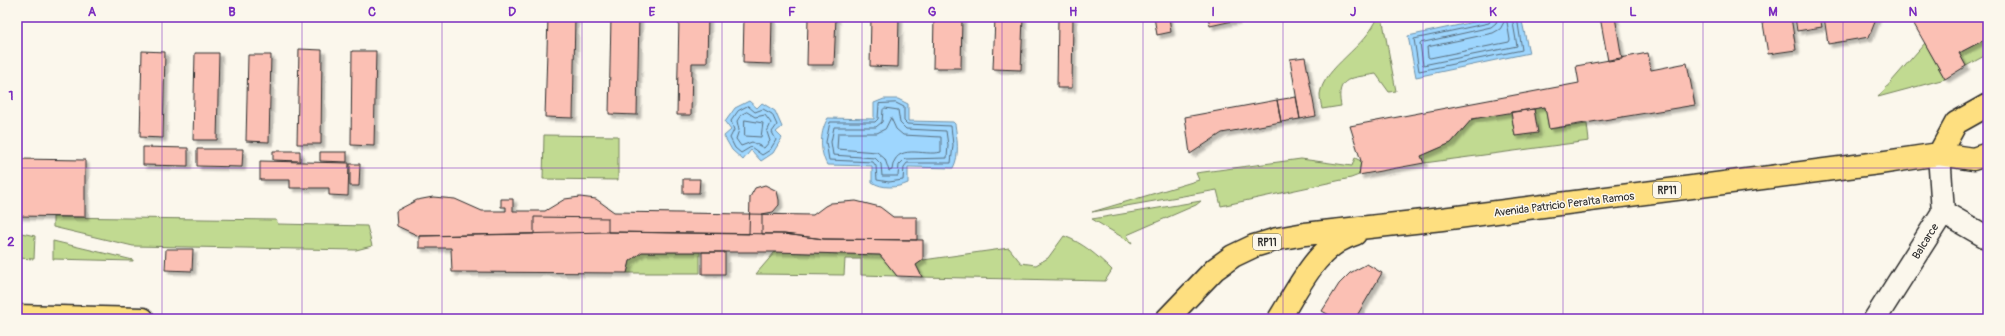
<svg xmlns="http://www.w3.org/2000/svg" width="2005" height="336" font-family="Pangolin,sans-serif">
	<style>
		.green { fill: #c1da91; stroke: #76825e }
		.water { fill: #9ed6fe; stroke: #7092aa }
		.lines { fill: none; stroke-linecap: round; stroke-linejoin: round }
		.shore { stroke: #596f7f; stroke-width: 1 }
		.building { fill: #fbc0b4; stroke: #2b2b2b; filter: url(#shadow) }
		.minor-casing { stroke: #2b2b2b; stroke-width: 25 }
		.major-casing { stroke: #2b2b2b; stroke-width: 25 }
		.minor { stroke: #fbf7ec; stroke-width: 22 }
		.major { stroke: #fedf80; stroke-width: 22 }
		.grid { fill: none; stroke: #7b2cbf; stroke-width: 1; stroke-opacity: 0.55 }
		.labels { text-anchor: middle; stroke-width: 3; stroke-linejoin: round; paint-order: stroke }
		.shield { fill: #fbf7ec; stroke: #696865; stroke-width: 1 }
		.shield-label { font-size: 10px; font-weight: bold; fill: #2b2b2b }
		.street-label { font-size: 11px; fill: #2b2b2b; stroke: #fbf7ec }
		.neatline { fill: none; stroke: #7b2cbf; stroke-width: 1.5 }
		.grid-label { font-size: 13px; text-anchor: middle; font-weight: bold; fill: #7b2cbf }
	</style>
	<defs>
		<filter id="shadow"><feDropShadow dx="3.5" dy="3.5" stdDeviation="1" flood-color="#0004"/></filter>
	</defs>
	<rect width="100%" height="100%" fill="#fbf7ec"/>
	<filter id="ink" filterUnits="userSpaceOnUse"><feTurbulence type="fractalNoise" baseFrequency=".025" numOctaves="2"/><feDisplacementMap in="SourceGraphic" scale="8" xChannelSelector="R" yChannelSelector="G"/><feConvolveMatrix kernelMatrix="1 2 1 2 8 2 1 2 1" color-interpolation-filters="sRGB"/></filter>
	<g filter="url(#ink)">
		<path class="green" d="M1378 17H1382L1396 91 1389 92 1376 74C1353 78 1335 76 1341 106L1322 109C1321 104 1320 99 1320 94 1324 67 1366 47 1378 17Z
			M1988 38V54L1966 66 1959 53Z
			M1925 43 1945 79 1878 97Z
			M1545 107 1549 129 1587 124 1589 141 1424 163 1421 156 1451 143 1472 119 1511 112 1515 136 1537 133 1534 109Z
			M544 135 618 136V180L543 179Z
			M1355 158 1361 161 1359 175 1351 178 1221 206 1217 190 1092 212 1199 180 1196 173 1301 159 1352 166Z
			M1201 201 1196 205 1127 235 1132 243 1092 219Z
			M53 217 276 220 278 224 367 226 372 246 356 250 133 246 53 227Z
			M17 232 35 236 34 259 17 258Z
			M1064 236C1083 243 1098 256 1112 270L1105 281 922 277 916 265 923 260 1009 248 1021 263 1036 265 1048 258Z
			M53 241 133 260V261L53 259Z
			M642 252H700V273H627L630 261Z
			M775 252 880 255 897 276 861 275V259H845L844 275 756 274Z"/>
		<path class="water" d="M1497 17H1521L1529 53 1416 77 1408 36Z
			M884 99H898L908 104V121L953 122 955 124C957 138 960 155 953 168L908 167V183C897 188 882 189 872 182V166L827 165C819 150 820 131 828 118L874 119V103Z
			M749 101 757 108 762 103 775 111 782 127 776 132 782 138 773 153 761 161 751 150 743 160 732 150 724 136 731 130 725 122 735 108Z"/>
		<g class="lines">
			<path class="shore" d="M1492 17 1489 23 1414 39 1419 71 1522 50 1517 17
				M1498 17 1496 23 1491 27 1420 43 1423 65 1517 46 1512 17
				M1505 21 1507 22 1510 40 1509 42 1430 58 1428 57 1427 47 1493 33 1500 29Z
				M896 103 904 107V121L907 124 951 126 953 145 951 163H907L904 167 903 180 889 182 877 180 876 166 873 162 829 160 826 142 830 122H875L878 119 879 104Z
				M748 106 755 112 763 109 772 114 777 125 772 132 776 140 770 150 762 155 751 147 741 153 735 148 730 138 734 130 731 121 738 111Z
				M885 108 898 110 900 123 906 129 946 131 948 145 947 158 905 159 899 165 898 176H882L881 164 875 158 833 155 831 142 834 127H876L882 122 883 110Z
				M747 112 755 117 765 115 771 123 767 132 770 141 764 148 752 142 741 146 736 139 739 130 737 121 741 115Z
				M891 118 896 129 903 135 941 137V152C924 157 895 141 892 170L889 171 885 159 877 152 837 149 838 133H877L885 129Z
				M745 120 763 123 761 137 745 136Z"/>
		</g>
		<path class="building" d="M548 17H575L573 118 545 117Z
			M611 17H639L637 115 609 114Z
			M679 17H708L707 63H692L691 115H677Z
			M744 17H772L771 64 743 63Z
			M808 17H836L834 65H807Z
			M871 17H899L898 67 870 66Z
			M934 17H962L961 68H933Z
			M995 17H1023L1021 70 993 69Z
			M1058 17H1073L1072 88H1057Z
			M1154 17H1169L1171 32 1157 35Z
			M1208 17H1236L1237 20 1210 26Z
			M1600 17H1615L1622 59 1608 61Z
			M1762 17H1791L1796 50 1768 54Z
			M1795 17H1820L1822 27 1797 31Z
			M1824 17H1877L1869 37 1828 44Z
			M1910 17H1988V38L1959 53 1966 66 1945 79Z
			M299 49 322 50 321 144H297Z
			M142 51 165 52 163 138 140 137Z
			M352 51H376L374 146 351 145Z
			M195 53H219L217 140H193Z
			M1648 53 1651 70 1687 63 1695 105 1549 129 1545 107 1472 119 1451 143 1421 156 1424 163 1359 175 1361 161 1350 126 1579 83 1576 66Z
			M248 55H271L269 142 246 141Z
			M1305 57 1316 116 1300 119 1290 59Z
			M1296 97 1300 119 1281 122 1277 100Z
			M1277 100 1281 122 1222 133 1190 154 1185 117Z
			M1534 109 1538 133 1515 136 1511 112Z
			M143 147 188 148V166L143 165Z
			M197 149H243L242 167 197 166Z
			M273 151H300V161L273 160Z
			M320 152H347V162L320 161Z
			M17 159 85 160V217L17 216Z
			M260 161 349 163 348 196 329 195V188H290V180H260Z
			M350 164H360L359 186H350Z
			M683 179H700L699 193H683Z
			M765 185 777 191 779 200V205L773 212 762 214V234H784L824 239 923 240V260L916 265 922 277 897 276 880 255 775 252H642L630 261 627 273 452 272 451 248H419V236L534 234V217L608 218V232L749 234 750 197 755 188Z
			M433 197 455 199 482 211H506V207H501V199H513V211H545L565 199 580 197 596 199 614 212 813 215 825 206 831 203 856 201 880 207 893 217H917V240L824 239 784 234 608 232 419 236 397 226 396 211 417 200Z
			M166 249H193L192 271 165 270Z
			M702 252H725V274H702Z
			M1367 264 1382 273 1355 319H1336L1322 311 1339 284 1350 273Z"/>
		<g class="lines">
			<defs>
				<path id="minor" d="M1943 212 1988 238
					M1875 319 1943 212 1939 154"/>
				<path id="major" d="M1939 154 1956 123 1988 105
					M17 316 143 319
					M1167 319 1215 269 1233 256 1254 246 1277 239 1305 234 1442 219 1879 163 1939 154 1973 159 1988 154
					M1279 319C1299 287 1317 245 1355 234"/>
			</defs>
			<use href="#minor" class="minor-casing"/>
			<use href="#major" class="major-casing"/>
			<use href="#minor" class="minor"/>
			<use href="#major" class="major"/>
		</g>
	</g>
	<path class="grid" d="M162 17V319M302 17V319M442 17V319M582 17V319M722 17V319M862 17V319M1002 17V319M1143 17V319M1283 17V319M1423 17V319M1563 17V319M1703 17V319M1843 17V319M17 168H1988"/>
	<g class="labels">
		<g class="shield">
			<rect x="1653" y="182" width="28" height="16" rx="3"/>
			<rect x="1253" y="234" width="28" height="16" rx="3"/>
		</g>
		<g class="shield-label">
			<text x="1667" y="194">RP11</text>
			<text x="1267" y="246">RP11</text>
		</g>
		<g class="street-label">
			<text transform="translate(1564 204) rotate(-7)" y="4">Avenida Patricio Peralta Ramos</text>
			<text transform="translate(1925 241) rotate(-58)" y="4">Balcarce</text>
		</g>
	</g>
	<rect width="2005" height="336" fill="none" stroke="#fbf7ec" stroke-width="44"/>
	<rect x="22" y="22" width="1961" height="292" class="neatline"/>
	<g class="grid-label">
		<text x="92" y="16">A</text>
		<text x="232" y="16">B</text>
		<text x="372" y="16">C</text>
		<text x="512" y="16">D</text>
		<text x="652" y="16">E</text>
		<text x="792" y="16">F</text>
		<text x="932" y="16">G</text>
		<text x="1073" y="16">H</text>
		<text x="1213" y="16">I</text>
		<text x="1353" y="16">J</text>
		<text x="1493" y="16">K</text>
		<text x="1633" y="16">L</text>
		<text x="1773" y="16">M</text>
		<text x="1913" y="16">N</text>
		<text x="11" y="100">1</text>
		<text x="11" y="246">2</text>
	</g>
</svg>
